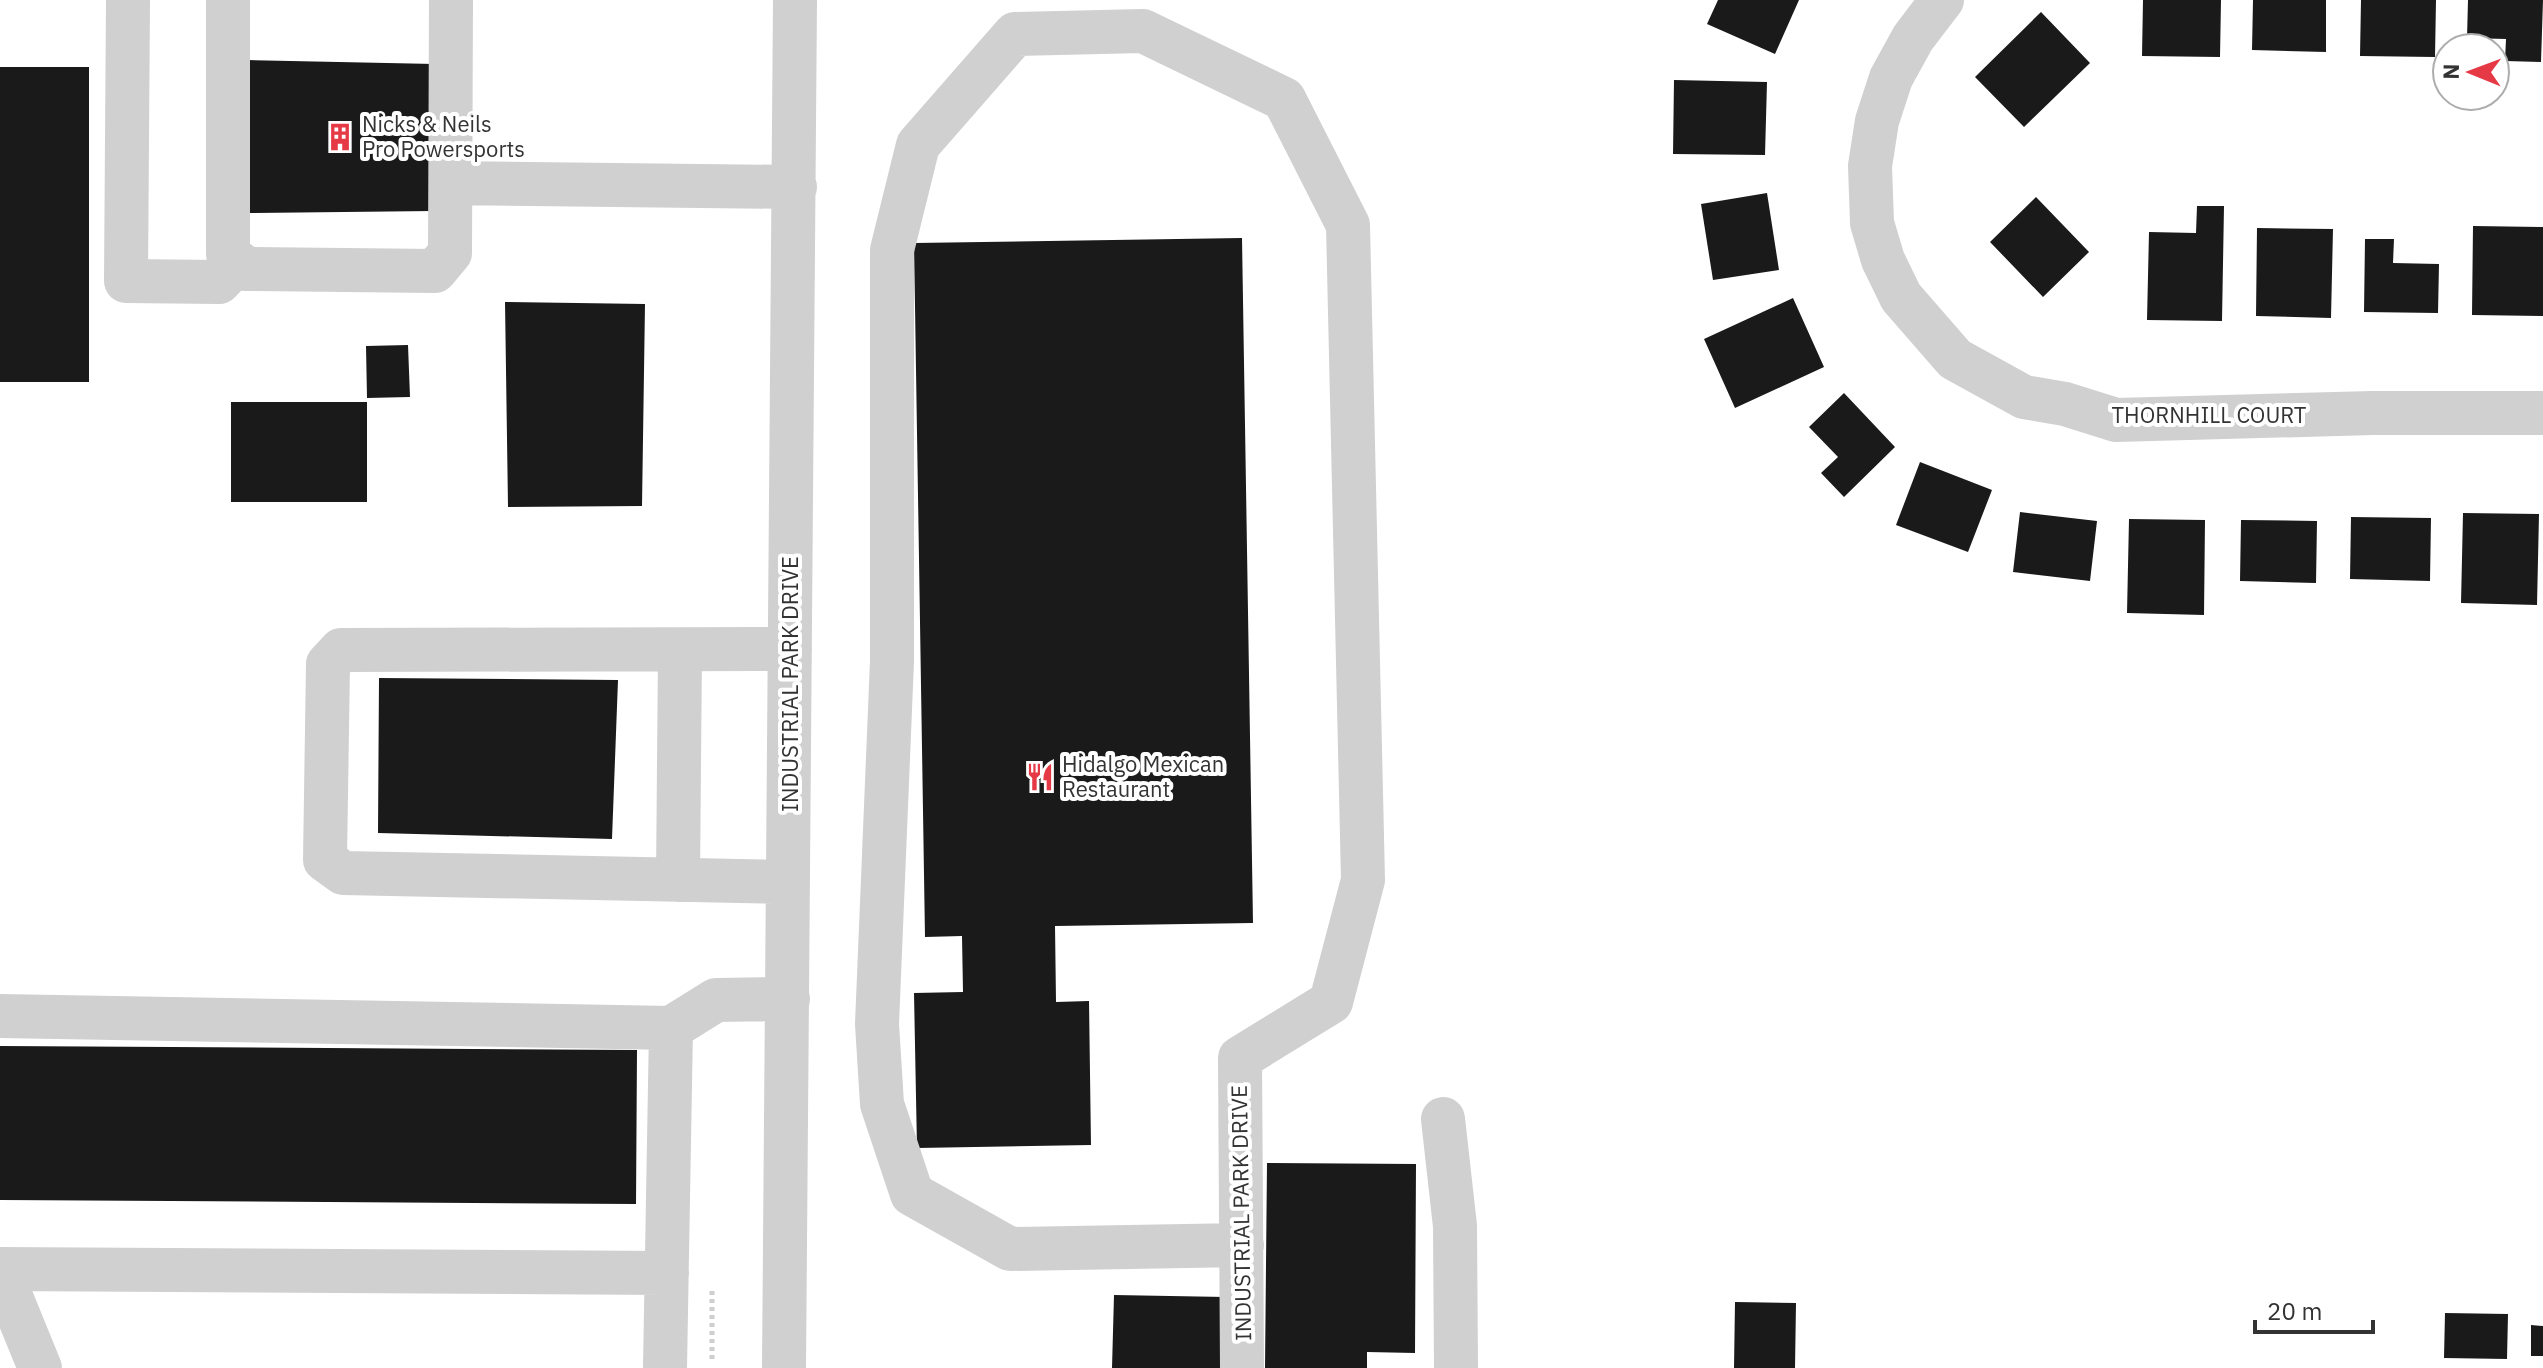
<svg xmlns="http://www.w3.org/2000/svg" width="2543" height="1368" font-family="'IBM Plex Sans',sans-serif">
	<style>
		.building { fill: #1a1a1a }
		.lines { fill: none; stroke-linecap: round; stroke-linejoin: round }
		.path { stroke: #cdcdcd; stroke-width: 5; stroke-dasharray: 4 4; stroke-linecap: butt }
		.minor { stroke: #d0d0d0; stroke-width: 44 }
		.labels { text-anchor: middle; stroke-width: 8; stroke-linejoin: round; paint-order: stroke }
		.poi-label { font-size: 22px; fill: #333; stroke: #fff; text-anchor: start }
		.street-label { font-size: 22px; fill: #333; stroke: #fff }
	</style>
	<rect width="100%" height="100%" fill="#fff"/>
	<path class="building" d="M1718 0H1799L1775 54 1707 24Z
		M2143 0H2221L2220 57 2142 56Z
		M2253 0H2326V52L2252 50Z
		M2361 0H2436L2435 57 2360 56Z
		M2468 0H2543L2541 62 2505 61 2506 39 2467 38Z
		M2041 12 2090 63 2024 127 1975 77Z
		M247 60 435 64 433 211 246 213Z
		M0 67H89V382H0Z
		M1674 80 1767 82 1765 155 1673 154Z
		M1767 193 1779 270 1713 280 1701 204Z
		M2036 197 2089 252 2043 297 1990 242Z
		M2197 206H2224L2222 321 2147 320 2149 232 2196 233Z
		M2473 226 2543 227V316L2472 315Z
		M2257 228 2333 229 2331 318 2256 316Z
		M1242 238 1253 923 1055 926 1056 1002 1089 1001 1091 1145 917 1148 914 993 963 992 962 936 925 937 914 243Z
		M2365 239H2394L2393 263 2439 264 2438 313 2364 312Z
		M1793 298 1824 367 1735 408 1704 339Z
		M505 302 645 304 642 506 508 507Z
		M408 345 410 397 367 398 366 346Z
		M1844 393 1895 447 1844 497 1821 473 1838 457 1809 427Z
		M231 402H367V502H231Z
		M1920 462 1992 490 1968 552 1896 525Z
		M2020 512 2097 521 2090 581 2013 572Z
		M2463 513 2539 514 2537 605 2461 603Z
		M2351 517 2431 518 2430 581 2350 579Z
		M2129 519 2205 520 2204 615 2127 613Z
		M2241 520 2317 521 2316 583 2240 581Z
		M379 678 618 680 612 839 378 833Z
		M0 1046 637 1050 636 1204 0 1200Z
		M1267 1163 1416 1164 1415 1353 1367 1352V1368H1265Z
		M1114 1295 1226 1297 1224 1368H1112Z
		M1735 1302 1796 1303 1795 1368H1734Z
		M2445 1313 2508 1314 2507 1359 2444 1358Z
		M2531 1325 2543 1326V1356H2531Z"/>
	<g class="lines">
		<path class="path" d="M712 1359V1288"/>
		<path class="minor" d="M128 0 126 281 219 282 238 262
			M228 0V254L246 269 435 271 450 253 451 0
			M1942 0 1913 38 1891 78 1877 121 1870 166 1872 223 1883 260 1901 297 1955 359 2024 397 2065 404 2116 420 2373 413H2543
			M451 183 795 187
			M678 880 680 650
			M788 882 343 873 325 860 328 664 341 650 790 649
			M0 1016 671 1028 716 1000 788 999
			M1443 1119 1455 1226 1456 1368
			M1242 1245 1010 1249 912 1194 882 1104 877 1024 892 661V250L918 145 1015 34 1143 31 1284 99 1348 225 1363 880 1331 1002 1240 1058 1242 1368
			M0 1269 667 1273
			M0 1270 40 1368
			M665 1368 671 1028
			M784 1368 795 0"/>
	</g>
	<defs>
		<symbol id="building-bare" viewBox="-9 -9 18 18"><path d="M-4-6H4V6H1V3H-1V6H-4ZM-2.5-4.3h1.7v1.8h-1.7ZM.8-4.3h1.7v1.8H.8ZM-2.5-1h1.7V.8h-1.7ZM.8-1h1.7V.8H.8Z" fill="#e63946" stroke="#fff" stroke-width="2.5" paint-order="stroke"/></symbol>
		<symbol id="restaurant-bare" viewBox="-9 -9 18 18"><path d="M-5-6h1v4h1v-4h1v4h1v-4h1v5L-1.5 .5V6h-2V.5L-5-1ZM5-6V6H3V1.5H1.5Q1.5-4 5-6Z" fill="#e63946" stroke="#fff" stroke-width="2.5" paint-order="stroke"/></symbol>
	</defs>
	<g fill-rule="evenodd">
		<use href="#building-bare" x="320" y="117" width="40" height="40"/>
		<use href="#restaurant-bare" x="1020" y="757" width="40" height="40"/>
	</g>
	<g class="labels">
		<g class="poi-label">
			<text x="362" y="132">Nicks &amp; Neils<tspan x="362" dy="25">Pro Powersports</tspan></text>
			<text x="1062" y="772">Hidalgo Mexican<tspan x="1062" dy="25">Restaurant</tspan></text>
		</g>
		<g class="street-label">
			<text x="2209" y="423">THORNHILL COURT</text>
			<text transform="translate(790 684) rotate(-90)" y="8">INDUSTRIAL PARK DRIVE</text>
			<text transform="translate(1241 1213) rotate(-91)" y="8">INDUSTRIAL PARK DRIVE</text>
		</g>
	</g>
	<g transform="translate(2471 72) rotate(271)"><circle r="38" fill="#ffffff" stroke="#adadad" stroke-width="2"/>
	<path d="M0-6L14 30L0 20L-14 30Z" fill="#e63946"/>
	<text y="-12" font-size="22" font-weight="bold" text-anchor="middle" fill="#333333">N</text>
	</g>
	<path d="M2255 1320v12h118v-12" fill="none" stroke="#333333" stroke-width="4"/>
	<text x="2267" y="1320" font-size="24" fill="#333333" stroke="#ffffff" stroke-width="6" paint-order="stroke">20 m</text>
</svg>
